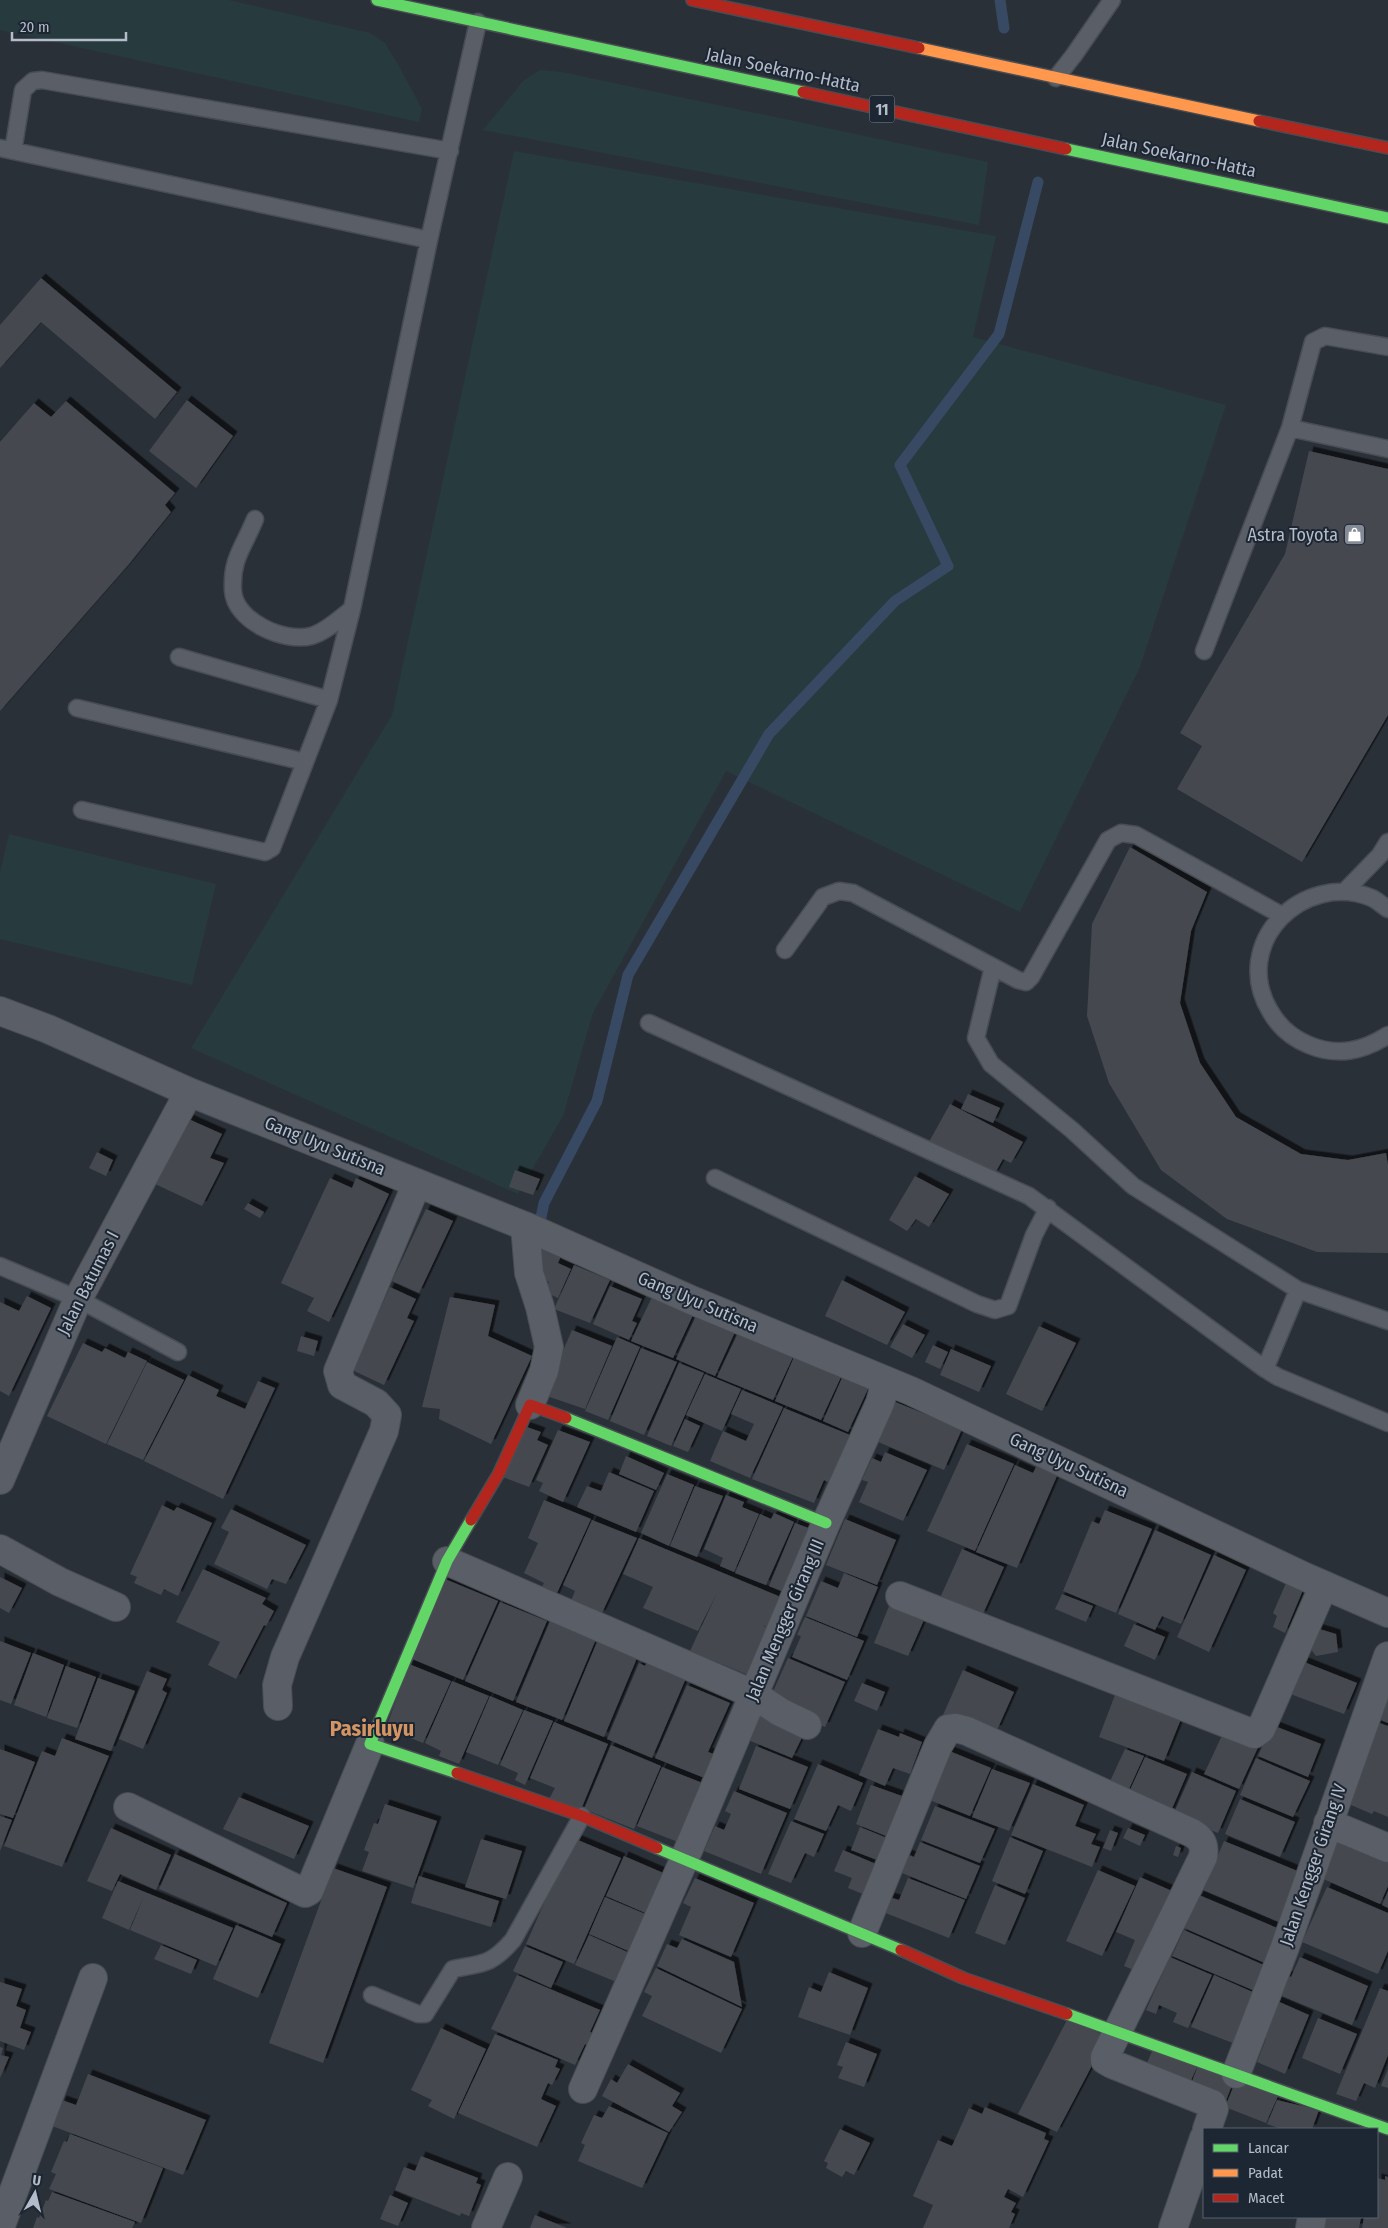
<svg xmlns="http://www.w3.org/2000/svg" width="1388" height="2228" font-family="'Fira Sans Condensed',sans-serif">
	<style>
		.green { fill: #273a3e }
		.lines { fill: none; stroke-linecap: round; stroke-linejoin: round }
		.stream { stroke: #384963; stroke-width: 11 }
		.building { fill: #444950; filter: url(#shadow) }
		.lane-casing { stroke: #484c53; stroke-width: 19 }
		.street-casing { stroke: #484c53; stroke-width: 30 }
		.fast-casing { stroke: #484c53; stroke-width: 14 }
		.slow-casing { stroke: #484c53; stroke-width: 14 }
		.jam-casing { stroke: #484c53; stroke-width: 14 }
		.lane { stroke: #5a5e66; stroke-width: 16 }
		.street { stroke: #5a5e66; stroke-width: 28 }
		.fast { stroke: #63d668; stroke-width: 11 }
		.slow { stroke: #ff974d; stroke-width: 11 }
		.jam { stroke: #b3261e; stroke-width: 11 }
		.labels { text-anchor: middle; stroke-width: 4; stroke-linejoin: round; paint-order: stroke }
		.shield { fill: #1d2633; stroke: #878f9c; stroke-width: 1 }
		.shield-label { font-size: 16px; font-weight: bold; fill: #b4bcc9 }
		.street-label { font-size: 18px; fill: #b4bcc9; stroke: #1d2633 }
		.poi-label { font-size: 18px; fill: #b4bcc9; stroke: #1d2633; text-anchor: end }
		.district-label { font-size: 22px; font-weight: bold; fill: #d59563; stroke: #1d2633 }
	</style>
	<defs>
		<filter id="shadow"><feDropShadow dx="4.5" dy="-4.5" stdDeviation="0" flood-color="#0009"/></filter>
	</defs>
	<rect width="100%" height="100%" fill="#2a3038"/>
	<path class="green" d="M0 0H229L370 33 385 43 399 66 422 109 419 122 0 30Z
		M540 70 562 72 988 162 979 225 483 130 523 81Z
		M514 151 996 236 973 337 1226 405 1140 667 1020 912 726 771 593 1013 563 1116 518 1194 191 1048 392 715Z
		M9 834 216 884 192 985 0 939V873Z"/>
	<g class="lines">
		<path class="stream" d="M1000 0 1004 28
			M538 1232 544 1203 597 1101 628 975 769 734 895 601 948 566 900 465 999 334 1038 182"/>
	</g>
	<path class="building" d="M41 278 177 392 155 419 41 322 0 368V325Z
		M187 400 233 436 196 488 149 451Z
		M66 401 175 493 165 505 171 512 129 564 0 711V442L34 403 51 417Z
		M1309 451 1388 469V715L1302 862 1177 789 1202 746 1180 733 1285 554Z
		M1130 847 1207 892 1191 931 1180 1003 1200 1063 1236 1117 1301 1154 1348 1160 1386 1153 1388 1165V1253L1317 1252 1227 1219 1161 1170 1109 1083 1087 1016 1092 924Z
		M968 1094 1000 1108 993 1123 961 1109Z
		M950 1104 1023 1142 1011 1163 1003 1159 994 1175 929 1142Z
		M184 1117 222 1134 210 1158 224 1163 202 1206 153 1183Z
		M97 1152 113 1160 106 1176 89 1168Z
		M515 1170 540 1179 533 1195 509 1187Z
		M915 1176 949 1194 929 1227 916 1219 907 1231 889 1220Z
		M330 1178 352 1188 356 1178 389 1194 329 1322 307 1311 314 1298 281 1283Z
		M248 1203 264 1212 260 1218 244 1209Z
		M426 1209 453 1221 419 1293 392 1281Z
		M540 1246 561 1256 558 1263 571 1269 558 1298 545 1292 549 1282 540 1278 543 1271 538 1269Z
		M574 1265 610 1280 590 1323 554 1309Z
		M842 1280 905 1312 887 1345 825 1316Z
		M610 1286 642 1299 632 1321 637 1323 629 1340 593 1324Z
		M390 1287 416 1299 407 1318 414 1321 384 1385 352 1370Z
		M27 1296 51 1308 9 1396 0 1391V1302L19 1311Z
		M450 1297 495 1305 488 1336 532 1356 491 1444 439 1419 440 1409 422 1407Z
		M652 1297 693 1315 673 1358 631 1341Z
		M696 1316 735 1332 715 1376 676 1359Z
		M903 1324 925 1335 912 1358 890 1347Z
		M1039 1326 1076 1343 1042 1411 1006 1394Z
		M572 1330 612 1346 585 1409 544 1395Z
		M738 1333 793 1357 773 1400 717 1377Z
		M301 1336 318 1341 314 1356 297 1351Z
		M617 1337 640 1347 608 1420 585 1411Z
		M83 1343 102 1352 105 1348 125 1358 128 1352 147 1361 106 1444 47 1416Z
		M933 1345 948 1352 940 1369 925 1362Z
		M641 1348 677 1362 644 1435 610 1421Z
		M951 1349 991 1366 979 1392 940 1375Z
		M794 1357 841 1377 821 1420 775 1401Z
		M147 1362 184 1380 143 1460 107 1444Z
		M679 1363 704 1373 671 1446 647 1436Z
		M705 1374 741 1389 722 1431 686 1415Z
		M188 1375 219 1390 216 1396 245 1409 258 1381 275 1388 223 1499 144 1461Z
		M842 1378 868 1389 848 1432 823 1421Z
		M742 1390 783 1407 750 1478 710 1461 723 1431 746 1441 754 1424 731 1414Z
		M893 1401 962 1429 944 1470 876 1441Z
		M784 1408 850 1435 830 1483 824 1480 814 1503 752 1479Z
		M685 1419 700 1426 688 1452 673 1446Z
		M524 1426 541 1432 537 1440 548 1445 529 1487 500 1476Z
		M558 1430 590 1442 563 1502 539 1491 543 1483 536 1480Z
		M967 1444 1014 1464 975 1551 927 1531Z
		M885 1452 927 1470 903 1521 859 1502 868 1482 862 1480 872 1458 881 1462Z
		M626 1456 664 1473 656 1490 619 1474Z
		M1040 1459 1060 1469 1017 1568 976 1552 1015 1465 1033 1473Z
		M609 1472 654 1491 636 1532 577 1507 587 1486 601 1491Z
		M667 1474 694 1485 669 1546 641 1533Z
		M695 1486 723 1496 697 1557 670 1546Z
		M726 1495 744 1502 742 1507 759 1514 734 1572 720 1566 723 1558 704 1549Z
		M544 1500 591 1519 552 1604 537 1597 544 1583 524 1573 538 1543 528 1538Z
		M162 1505 174 1511 177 1507 212 1523 178 1596 164 1589 161 1595 134 1583 137 1577 130 1574Z
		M231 1509 306 1545 286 1584 272 1579 267 1589 214 1564 229 1532 221 1528Z
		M1105 1510 1152 1529 1116 1613 1063 1591 1092 1521 1099 1524Z
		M774 1513 794 1522 766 1585 735 1573 760 1514 771 1519Z
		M845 1519 896 1540 877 1585 826 1565Z
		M592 1520 637 1538 601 1615 571 1601 575 1591 563 1585Z
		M795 1523 814 1530 789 1594 769 1586Z
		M1155 1530 1211 1555 1181 1624 1162 1616 1155 1630 1118 1614Z
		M639 1538 788 1600 775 1630 762 1625 774 1631 753 1677 690 1651 717 1593 698 1631 643 1608 653 1587 623 1574Z
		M962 1549 1004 1567 982 1616 940 1598Z
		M1214 1555 1246 1570 1209 1652 1177 1637Z
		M203 1569 266 1598 262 1604 274 1611 266 1626 264 1625 236 1679 208 1665 220 1642 176 1622Z
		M844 1573 878 1587 857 1637 806 1616 821 1581 838 1588Z
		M0 1577 22 1588 9 1613 0 1608Z
		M445 1579 498 1601 463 1680 410 1658Z
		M1286 1583 1303 1590 1285 1633 1273 1627 1277 1616 1273 1613Z
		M1062 1594 1093 1606 1086 1622 1055 1609Z
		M892 1599 927 1613 908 1656 874 1643Z
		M500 1602 547 1621 513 1701 465 1681Z
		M553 1614 599 1632 562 1720 516 1702Z
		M805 1617 864 1641 847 1680 792 1657 801 1636 797 1635Z
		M1134 1624 1165 1637 1155 1660 1124 1646Z
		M1316 1628 1336 1634 1338 1652 1316 1656 1306 1643Z
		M608 1636 637 1658 604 1737 564 1721 597 1642 604 1644Z
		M0 1641 31 1653 11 1704 0 1700Z
		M33 1653 64 1665 46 1717 14 1705Z
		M788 1658 845 1682 825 1727 768 1703Z
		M1299 1660 1357 1683 1344 1714 1285 1692Z
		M647 1662 689 1671 652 1758 607 1739 639 1663 645 1666Z
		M409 1664 451 1681 423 1743 386 1728Z
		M66 1666 96 1677 77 1728 47 1718Z
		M963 1670 1014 1692 997 1730 968 1726 943 1715Z
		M147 1671 167 1679 162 1690 167 1693 143 1749 119 1739Z
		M98 1678 135 1691 111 1751 75 1739Z
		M452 1681 489 1696 459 1764 439 1756 441 1751 425 1743Z
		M862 1683 885 1692 877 1711 854 1701Z
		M687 1685 730 1703 708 1752 719 1756 707 1779 655 1758Z
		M1115 1695 1181 1719 1164 1761 1099 1737Z
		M1388 1695V1723L1378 1719Z
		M490 1696 523 1710 498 1765 466 1752Z
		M755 1704 807 1727 792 1758 741 1737Z
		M524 1710 553 1721 525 1785 515 1780 518 1773 500 1765Z
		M554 1722 608 1744 580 1812 549 1799 555 1788 530 1778Z
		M1377 1722 1388 1726V1817L1374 1811 1372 1814 1344 1802Z
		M1272 1725 1321 1744 1308 1777 1258 1756Z
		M878 1729 899 1737 900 1733 922 1742 910 1774 893 1768 885 1786 859 1775Z
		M1225 1729 1260 1743 1239 1789 1204 1774Z
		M62 1738 109 1756 62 1867 4 1846 42 1751 55 1756Z
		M611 1745 661 1766 634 1829 584 1809Z
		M756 1746 808 1767 790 1809 739 1789Z
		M0 1749 35 1762 13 1818 0 1814Z
		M1125 1749 1144 1756 1125 1798 1106 1790Z
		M947 1750 991 1768 970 1816 927 1799Z
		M1145 1757 1187 1774 1168 1818 1125 1801Z
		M1256 1758 1310 1781 1293 1817 1240 1795Z
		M818 1764 863 1783 851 1811 838 1805 826 1831 794 1819Z
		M662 1767 705 1784 678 1842 637 1826Z
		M992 1769 1030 1783 1009 1831 972 1817Z
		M1192 1772 1236 1791 1218 1833 1173 1815Z
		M1033 1784 1084 1805 1075 1826 1096 1834 1091 1844 1100 1847 1092 1867 1011 1835Z
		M871 1785 902 1796 886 1836 856 1824Z
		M734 1791 787 1813 761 1874 704 1851 715 1826 724 1830 731 1814 725 1811Z
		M239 1797 309 1826 294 1859 223 1829Z
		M1240 1799 1295 1822 1280 1857 1225 1834Z
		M385 1804 437 1821 413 1888 362 1871 369 1852 364 1850 374 1823 378 1824Z
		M935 1806 995 1829 980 1863 921 1840Z
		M0 1816 12 1820 0 1851Z
		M791 1821 824 1834 814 1857 805 1853 791 1883 768 1874Z
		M860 1827 887 1838 877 1860 851 1850Z
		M111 1828 171 1855 156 1890 120 1874 112 1891 87 1881Z
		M1128 1828 1145 1835 1140 1846 1123 1838Z
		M1110 1830 1118 1833 1111 1851 1103 1848Z
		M1010 1837 1043 1851 1025 1894 992 1881Z
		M573 1838 621 1858 574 1964 526 1944Z
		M481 1839 522 1851 506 1899 465 1887Z
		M1337 1839 1388 1856V1886L1380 1904 1319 1877Z
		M1224 1841 1300 1872 1279 1922 1203 1890Z
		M920 1842 980 1866 966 1899 897 1871 905 1853 914 1857Z
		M1176 1846 1181 1848 1178 1857 1173 1855Z
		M843 1850 876 1864 863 1894 848 1888 852 1878 834 1871Z
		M175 1854 287 1903 272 1937 159 1889Z
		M624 1856 668 1875 650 1915 606 1896Z
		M333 1868 387 1887 323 2063 269 2043Z
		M1098 1870 1135 1886 1102 1956 1066 1941Z
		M419 1876 499 1901 491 1927 411 1903Z
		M1140 1877 1179 1894 1143 1974 1124 1966 1135 1940 1116 1932Z
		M695 1878 754 1903 731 1957 679 1935 691 1907 683 1903Z
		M908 1878 965 1900 949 1938 883 1912 889 1897 899 1900Z
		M118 1881 233 1928 216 1966 130 1930 144 1896 129 1930 102 1918Z
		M995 1885 1025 1898 1005 1945 975 1933Z
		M1327 1887 1388 1913V1951L1378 1974 1302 1942Z
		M1388 1891V1908L1382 1905Z
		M1199 1895 1282 1930 1267 1964 1184 1928Z
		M605 1897 650 1916 633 1953 589 1934Z
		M236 1925 281 1944 258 1998 213 1979Z
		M1184 1930 1266 1966 1255 1991 1172 1956Z
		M589 1935 632 1954 619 1983 575 1965Z
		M682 1939 734 1962 742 2007 657 1966 667 1944 677 1948Z
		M161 1945 197 1960 191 1974 154 1959Z
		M525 1946 563 1962 551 1988 513 1971Z
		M1170 1957 1212 1975 1188 2028 1173 2022 1177 2013 1159 2005 1156 2014 1146 2010Z
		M1300 1957 1368 1986 1352 2025 1277 1994 1286 1975 1291 1977Z
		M656 1968 742 2009 721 2053 642 2016 652 1996 644 1992Z
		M829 1972 868 1988 850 2035 798 2017 809 1987 821 1992Z
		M517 1975 600 2010 590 2032 597 2035 591 2047 585 2044 575 2065 491 2029Z
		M1214 1975 1255 1993 1233 2043 1191 2027Z
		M0 1982 22 1989 16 2006 26 2010 20 2028 31 2032 24 2050 0 2041Z
		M1380 1988 1388 1991V2055L1375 2088 1364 2083 1356 2101 1336 2094Z
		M1275 2000 1309 2015 1285 2074 1257 2062 1266 2039 1260 2036Z
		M1068 2018 1107 2037 1057 2132 1018 2114Z
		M1318 2018 1357 2034 1340 2074 1302 2058Z
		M441 2028 486 2049 454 2119 428 2106 432 2100 411 2090Z
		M495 2034 558 2060 555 2067 560 2069 552 2085 548 2083 541 2099 556 2106 537 2147 458 2113Z
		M846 2042 877 2054 864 2087 838 2078 843 2067 837 2065Z
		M1155 2045 1199 2063 1186 2091 1142 2074Z
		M0 2047 3 2048 1 2055 9 2057 0 2078Z
		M1199 2063 1235 2077 1224 2106 1188 2092Z
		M628 2064 680 2093 672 2106 682 2112 669 2132 602 2096 611 2079 617 2083Z
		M1388 2069V2088L1381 2086Z
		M88 2074 206 2120 183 2175 52 2126 62 2100 76 2105Z
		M1237 2078 1279 2094 1266 2123 1225 2107Z
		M1277 2100 1319 2110 1312 2129H1281L1267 2124Z
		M609 2106 668 2133 642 2188 578 2161 585 2145 581 2143 594 2115 602 2118Z
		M985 2107 1046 2133 1044 2139 1049 2141 1023 2197 1008 2189 1004 2197 1016 2203 1011 2212 1015 2214 1009 2228H923L933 2205 913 2196 938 2140 952 2146 969 2108 982 2114Z
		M840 2129 870 2143 854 2175 846 2171 842 2177 826 2168 828 2163 824 2161Z
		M70 2134 163 2168 141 2223 49 2189 56 2174 51 2172 64 2141 67 2142Z
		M421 2156 478 2178 476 2183 481 2185 469 2216 461 2213 460 2216 395 2190 404 2167 415 2171Z
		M1385 2176 1388 2177V2228H1362L1364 2217H1377V2178L1385 2180Z
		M52 2192 135 2222 132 2228H33L37 2217 39 2218 46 2200 48 2201Z
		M390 2195 408 2203 398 2226 380 2219Z
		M535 2215 567 2228H530Z
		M1318 2217H1361L1359 2228H1316Z"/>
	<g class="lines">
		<defs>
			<path id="lane" d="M1056 78 1074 55 1112 0
				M0 148 429 240
				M13 151 23 90 33 81 42 80 450 151
				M1290 428 1388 449
				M255 519C244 547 231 558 233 591 235 621 284 643 311 636 326 632 340 618 352 609
				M1204 651 1290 428 1313 342 1325 336 1388 347
				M179 657 329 700
				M77 708 305 762
				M82 810 265 852 272 848 329 700 352 609 429 240 478 22
				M1344 892 1380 855 1388 842
				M1388 909C1383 906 1378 901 1372 898 1302 870 1230 944 1270 1011 1279 1027 1292 1038 1309 1045 1338 1057 1363 1051 1388 1035
				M785 950 823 897 839 891 853 893 1018 980 1026 982 1031 977 1108 840 1121 833 1136 835 1283 916
				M993 967 976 1038 991 1064 1072 1130 1133 1186 1298 1290 1388 1321
				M649 1023 1029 1196 1265 1369
				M715 1178 977 1304 995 1310 1008 1306 1034 1235 1048 1208
				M0 1266 78 1299 178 1352
				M1298 1290 1265 1369 1278 1377 1388 1423
				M372 1995 418 2014H425L453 1969C484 1963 491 1965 513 1940L582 1816"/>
			<path id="street" d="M0 1011 48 1029 189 1092 532 1229 689 1299 911 1391 1303 1576 1388 1613
				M525 1226 529 1273 540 1307 549 1347 544 1371 530 1405
				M0 1480 78 1299 189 1092
				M0 1549 60 1582 116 1607
				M447 1561 753 1694 780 1712 807 1725
				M900 1596 1254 1734 1261 1729 1324 1585
				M278 1706 277 1685 285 1657 384 1431 387 1415 376 1403 342 1385 338 1371 417 1183
				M128 1807 305 1893 309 1891 370 1744
				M1328 1823 1388 1848
				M862 1933 938 1746 948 1729 956 1728 967 1731 1192 1833C1202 1839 1205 1845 1203 1857L1105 2057V2060L1112 2064 1212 2104 1214 2109 1207 2129
				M1236 2074 1285 1947 1388 1656
				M583 2089 684 1860 826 1523 880 1403 886 1381
				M0 2228 93 1978
				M486 2228 508 2177
				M1173 2228 1204 2138
				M1310 2228 1312 2217"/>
			<path id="fast" d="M377 0 803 92
				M1066 149 1388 218
				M566 1418 826 1523
				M457 1773 370 1744 447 1561 471 1520
				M657 1848 901 1950
				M1067 2014 1388 2129"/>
			<path id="slow" d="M919 48 1259 121"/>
			<path id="jam" d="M692 0 919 48
				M803 92 1066 149
				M1259 121 1388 148
				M471 1520 499 1473 530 1405 566 1418
				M457 1773 582 1816 657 1848
				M901 1950 963 1978 1067 2014"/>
		</defs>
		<use href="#lane" class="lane-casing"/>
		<use href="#street" class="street-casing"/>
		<use href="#fast" class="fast-casing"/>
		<use href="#slow" class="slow-casing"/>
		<use href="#jam" class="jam-casing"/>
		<use href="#lane" class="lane"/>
		<use href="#street" class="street"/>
		<use href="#fast" class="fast"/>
		<use href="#slow" class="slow"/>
		<use href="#jam" class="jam"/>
	</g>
	<defs>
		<symbol id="shop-square" viewBox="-11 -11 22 22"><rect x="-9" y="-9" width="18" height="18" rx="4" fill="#848b96" stroke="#1d2633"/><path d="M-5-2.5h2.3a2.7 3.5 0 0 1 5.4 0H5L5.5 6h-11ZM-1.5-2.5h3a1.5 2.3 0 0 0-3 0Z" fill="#fff"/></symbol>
	</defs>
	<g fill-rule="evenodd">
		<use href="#shop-square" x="1342" y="522" width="25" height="25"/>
	</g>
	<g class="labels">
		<rect class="shield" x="869.5" y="95.5" width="25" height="27" rx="4"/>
		<g class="shield-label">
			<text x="882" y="115">11</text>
		</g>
		<g class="street-label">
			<text transform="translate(783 70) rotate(12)" y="6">Jalan Soekarno-Hatta</text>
			<text transform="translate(1179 155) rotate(12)" y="6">Jalan Soekarno-Hatta</text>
			<text transform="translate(325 1146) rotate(22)" y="6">Gang Uyu Sutisna</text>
			<text transform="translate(88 1283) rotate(-63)" y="6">Jalan Batumas I</text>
			<text transform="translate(698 1302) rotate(23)" y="6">Gang Uyu Sutisna</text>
			<text transform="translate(1069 1465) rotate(25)" y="6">Gang Uyu Sutisna</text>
			<text transform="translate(785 1620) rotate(-67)" y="6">Jalan Mengger Girang III</text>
			<text transform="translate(1313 1865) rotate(-71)" y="6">Jalan Kengger Girang IV</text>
		</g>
		<g class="poi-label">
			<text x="1338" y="541">Astra Toyota</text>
		</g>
		<g class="district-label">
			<text x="372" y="1736">Pasirluyu</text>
		</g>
	</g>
	<rect x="1203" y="2128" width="175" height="90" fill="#1d2633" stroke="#59626f"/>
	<rect x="1213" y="2144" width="25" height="8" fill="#63d668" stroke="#59626f"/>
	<text x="1248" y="2153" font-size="15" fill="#b4bcc9">Lancar</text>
	<rect x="1213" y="2169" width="25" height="8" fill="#ff974d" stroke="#59626f"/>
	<text x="1248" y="2178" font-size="15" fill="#b4bcc9">Padat</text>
	<rect x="1213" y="2194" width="25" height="8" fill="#b3261e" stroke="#59626f"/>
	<text x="1248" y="2203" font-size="15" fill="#b4bcc9">Macet</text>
	<g transform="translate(35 2193) rotate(8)" stroke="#1d2633" stroke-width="4" paint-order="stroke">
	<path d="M0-4L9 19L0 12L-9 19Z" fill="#b4bcc9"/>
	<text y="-8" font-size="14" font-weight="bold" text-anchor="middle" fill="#b4bcc9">U</text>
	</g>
	<path d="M12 32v8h114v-8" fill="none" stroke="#b4bcc9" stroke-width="2.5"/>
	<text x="20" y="32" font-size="15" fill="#b4bcc9" stroke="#1d2633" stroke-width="4" paint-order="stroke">20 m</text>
</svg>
